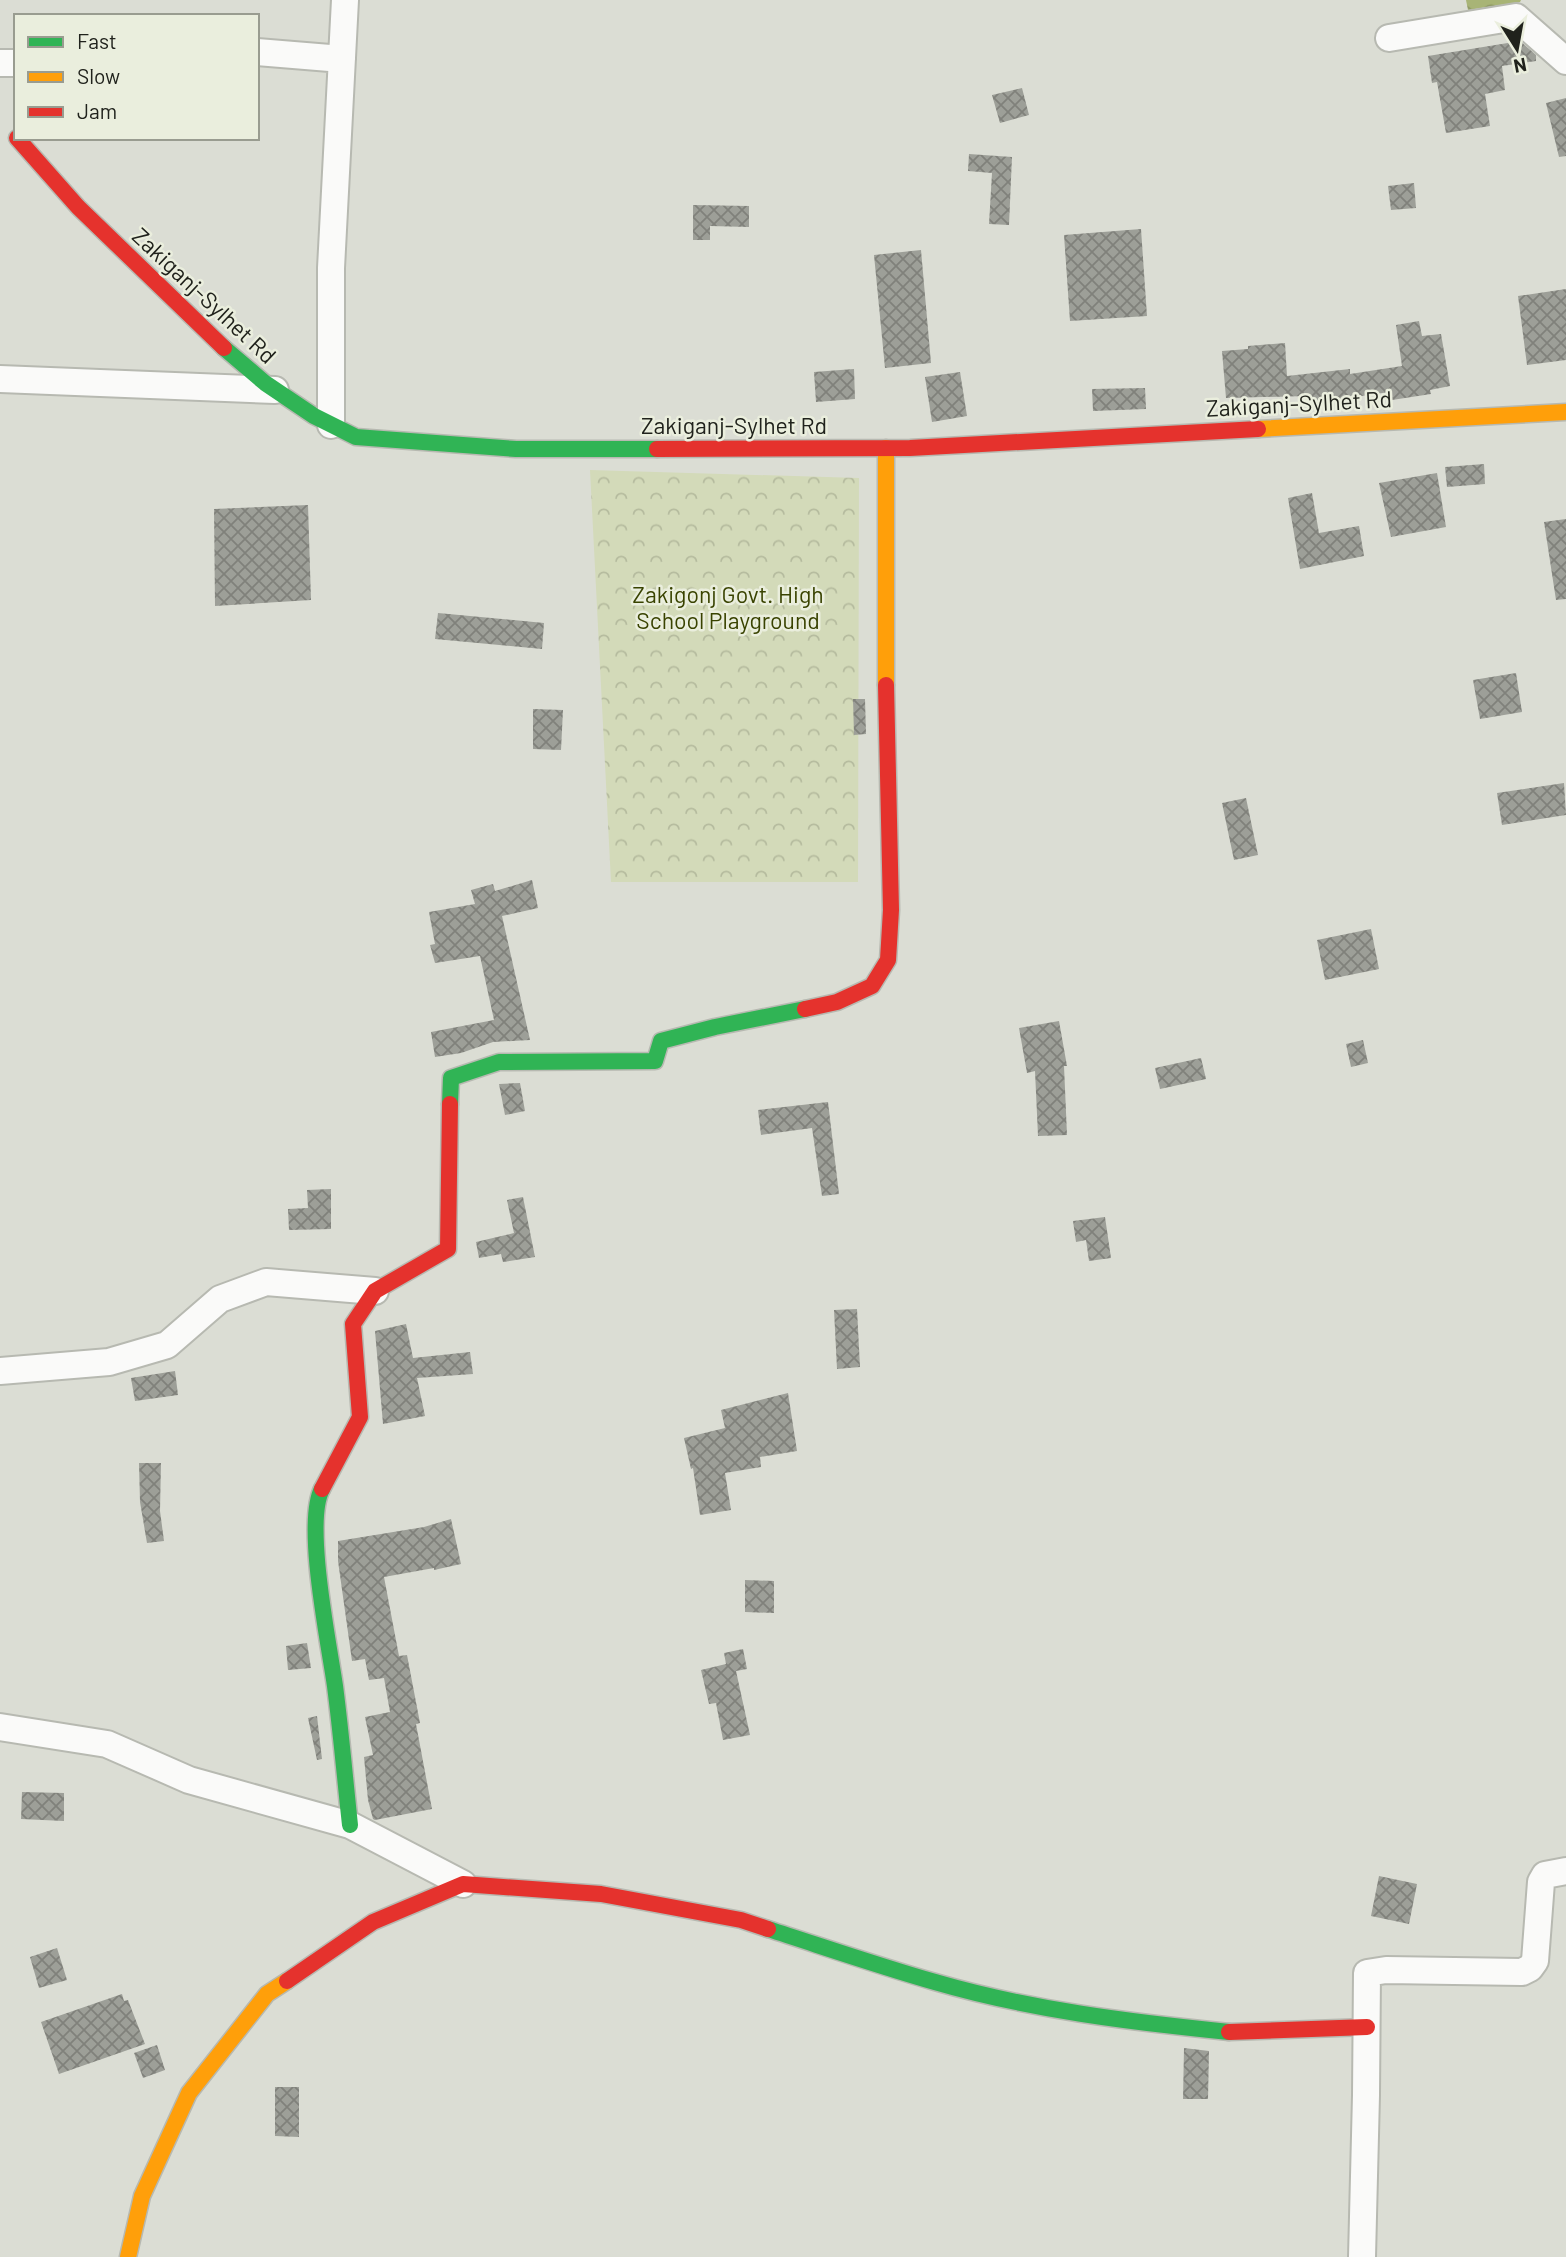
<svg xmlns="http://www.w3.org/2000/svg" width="1566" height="2257" font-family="Barlow,sans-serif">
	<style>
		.park { fill: url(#park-crowns) }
		.water { fill: url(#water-waves) }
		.building { fill: url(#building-cross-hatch) }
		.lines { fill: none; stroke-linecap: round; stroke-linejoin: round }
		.street-casing { stroke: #b7b9b1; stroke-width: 30 }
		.fast-casing { stroke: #b7b9b1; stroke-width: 19 }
		.slow-casing { stroke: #b7b9b1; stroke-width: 19 }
		.jam-casing { stroke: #b7b9b1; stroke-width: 19 }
		.street { stroke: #fafaf9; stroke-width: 26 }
		.fast { stroke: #30b455; stroke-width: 16 }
		.slow { stroke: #ff9f0a; stroke-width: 16 }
		.jam { stroke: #e5322d; stroke-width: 16 }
		.labels { text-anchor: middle; stroke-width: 5; stroke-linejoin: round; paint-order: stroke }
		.street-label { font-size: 23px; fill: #20221c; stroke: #eaeedd }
		.park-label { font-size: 23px; fill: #394300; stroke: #eaeedd }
	</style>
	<defs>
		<pattern id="park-crowns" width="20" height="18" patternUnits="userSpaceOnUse" patternTransform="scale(1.75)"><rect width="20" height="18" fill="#d3dab9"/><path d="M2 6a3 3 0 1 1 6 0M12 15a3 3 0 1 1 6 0" fill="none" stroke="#b5bb9e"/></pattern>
		<pattern id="water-waves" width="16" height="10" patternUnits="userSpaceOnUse" patternTransform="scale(1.75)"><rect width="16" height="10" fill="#a8b476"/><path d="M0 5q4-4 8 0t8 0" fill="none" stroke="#909a66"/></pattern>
		<pattern id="building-cross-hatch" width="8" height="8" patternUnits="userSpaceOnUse" patternTransform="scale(1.75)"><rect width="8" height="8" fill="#9d9f98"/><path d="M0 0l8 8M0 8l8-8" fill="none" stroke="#80817b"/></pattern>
	</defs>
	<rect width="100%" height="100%" fill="#dbddd4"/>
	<path class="park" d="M590 470 859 478 858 882H611Z"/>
	<path class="water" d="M1466 0H1521L1520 2 1468 10Z"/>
	<path class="building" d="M1520 41 1536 55V61L1502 66 1505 90 1485 94 1490 126 1446 133 1437 82 1432 83 1428 56Z
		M1022 88 1029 115 1000 123 992 95Z
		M1566 98V156L1559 157 1546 103Z
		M969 154 1012 157 1009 225 989 224 992 173 968 171Z
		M1414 183 1416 208 1391 210 1388 186Z
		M693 205 749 206V227L710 226V240H693Z
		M1141 229 1147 316 1070 321 1064 235Z
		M921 250 931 363 885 368 874 255Z
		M1566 289V360L1527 365 1518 296Z
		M1419 321 1422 336 1441 334 1450 386 1430 390 1431 394 1392 400 1389 392 1308 404 1307 396 1226 398 1222 351 1248 349V346L1285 343 1287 376 1350 369V374L1402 366 1396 325Z
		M854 369 855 399 816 402 814 372Z
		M960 372 967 416 932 422 925 377Z
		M1145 388 1146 409 1093 411 1092 389Z
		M1484 464 1485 484 1447 487 1445 467Z
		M1437 473 1446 527 1391 537 1379 483Z
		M1312 493 1319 533 1359 526 1364 556 1300 569 1288 498Z
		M308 505 311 600 215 606 214 509Z
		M1566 519V599L1556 600 1544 522Z
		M438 613 544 623 542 649 435 639Z
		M1516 673 1522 712 1480 719 1473 680Z
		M853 699H865L866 734 854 735Z
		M533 709 563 710 561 750 533 749Z
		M1564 783 1566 815 1502 825 1497 793Z
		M1246 798 1258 855 1234 860 1222 803Z
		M532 880 538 908 502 916 530 1040 493 1042 461 1053 435 1057 431 1032 494 1020 480 956 435 963 430 945 435 944 429 912 475 904 471 890 493 884 495 891Z
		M1371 929 1379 969 1325 980 1317 940Z
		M1059 1021 1067 1066H1064L1067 1135 1038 1136 1035 1071 1027 1073 1019 1028Z
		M1363 1040 1368 1063 1351 1067 1346 1044Z
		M1201 1058 1206 1079 1160 1089 1155 1068Z
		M520 1083 525 1111 505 1115 499 1084Z
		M828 1102 839 1194 822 1196 812 1128 761 1135 758 1110Z
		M331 1189V1229L289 1230 288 1209 308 1208 307 1190Z
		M523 1197 535 1257 503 1262 501 1254 479 1258 476 1242 514 1233 507 1200Z
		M1105 1217 1111 1258 1089 1261 1086 1240 1076 1242 1073 1221Z
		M857 1309 860 1367 837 1369 834 1310Z
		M406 1324 413 1358 470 1352 473 1374 417 1378 425 1416 383 1424 375 1331Z
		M175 1371 178 1395 135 1401 131 1378Z
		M788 1393 797 1451 760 1457 761 1467 725 1473 731 1510 700 1515 693 1468 691 1469 684 1438 725 1428 721 1410Z
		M139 1463H161L160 1511 164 1541 147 1543 140 1502Z
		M451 1519 461 1564 434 1570V1568L384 1577 399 1656 407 1655 420 1723 416 1724 432 1809 375 1820 373 1819 368 1800 364 1757 373 1755 365 1717 390 1712 384 1678 369 1680 365 1659 352 1661 338 1561V1541L424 1527Z
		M745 1580 774 1581V1613L745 1612Z
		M307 1643 311 1668 288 1670 286 1646Z
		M743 1649 747 1669 736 1671 750 1735 723 1740 716 1703 709 1704 701 1670 726 1664 724 1653Z
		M317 1716 322 1759 317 1760 308 1718Z
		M22 1792 64 1793V1821L21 1819Z
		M1379 1876 1417 1884 1409 1924 1371 1916Z
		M57 1948 67 1980 39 1988 30 1957Z
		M122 1994 124 2001 128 2000 145 2044 59 2074 41 2022Z
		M157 2045 165 2070 143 2078 134 2053Z
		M1184 2048 1209 2051 1208 2099H1183Z
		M275 2087H299V2137L275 2136Z"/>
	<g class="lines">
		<defs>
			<path id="street" d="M1389 38 1516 17 1566 61
				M257 52 342 59
				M0 63H16
				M0 379 275 390
				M331 425V268L345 0
				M0 1371 109 1362 167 1345 220 1299 266 1282 375 1291
				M0 1727 107 1744 189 1780 350 1825 463 1884
				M1362 2257 1366 2095 1367 1973 1386 1970 1522 1972 1530 1968 1535 1961 1541 1882 1545 1875 1566 1871"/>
			<path id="fast" d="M224 348 265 383 314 416 356 437 516 449H657
				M450 1104 451 1078 499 1062 655 1061 661 1041 715 1027 805 1009
				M322 1489C304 1523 329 1644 335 1686 341 1732 345 1779 350 1825
				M768 1929C824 1947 879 1966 935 1982 1031 2010 1130 2022 1229 2032"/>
			<path id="slow" d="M1258 429 1566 412
				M886 448V685
				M128 2257 142 2196 189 2093 267 1994 287 1981"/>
			<path id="jam" d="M17 138 78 207 224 348
				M657 449 910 448 1258 429
				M805 1009 837 1002 872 986 888 960 891 910 886 685
				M322 1489 360 1417 353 1324 375 1291 448 1249 450 1104
				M287 1981 373 1922 463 1884 601 1894 741 1920 768 1929
				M1229 2032 1367 2027"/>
		</defs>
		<use href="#street" class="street-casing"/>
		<use href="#fast" class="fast-casing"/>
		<use href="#slow" class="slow-casing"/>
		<use href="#jam" class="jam-casing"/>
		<use href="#street" class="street"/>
		<use href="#fast" class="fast"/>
		<use href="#slow" class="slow"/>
		<use href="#jam" class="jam"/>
	</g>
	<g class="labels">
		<g class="street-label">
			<text transform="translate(204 296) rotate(43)" y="8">Zakiganj-Sylhet Rd</text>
			<text transform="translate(1299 404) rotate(-3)" y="8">Zakiganj-Sylhet Rd</text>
			<text x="734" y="434">Zakiganj-Sylhet Rd</text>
		</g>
		<g class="park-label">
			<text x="728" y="603">Zakigonj Govt. High<tspan x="728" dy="26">School Playground</tspan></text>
		</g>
	</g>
	<rect x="14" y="14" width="245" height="126" fill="#eaeedd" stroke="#999c90" stroke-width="2"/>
	<rect x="28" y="37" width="35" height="10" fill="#30b455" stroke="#999c90" stroke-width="2"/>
	<text x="77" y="49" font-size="21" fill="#20221c">Fast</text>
	<rect x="28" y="72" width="35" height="10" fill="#ff9f0a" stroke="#999c90" stroke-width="2"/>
	<text x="77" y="84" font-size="21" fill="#20221c">Slow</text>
	<rect x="28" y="107" width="35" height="10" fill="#e5322d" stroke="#999c90" stroke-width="2"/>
	<text x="77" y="119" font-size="21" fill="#20221c">Jam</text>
	<g transform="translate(1517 49) rotate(169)" stroke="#eaeedd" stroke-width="5" paint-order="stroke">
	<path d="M0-5L12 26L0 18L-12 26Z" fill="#20221c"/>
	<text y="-10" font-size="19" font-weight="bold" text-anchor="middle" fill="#20221c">N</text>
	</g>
</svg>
